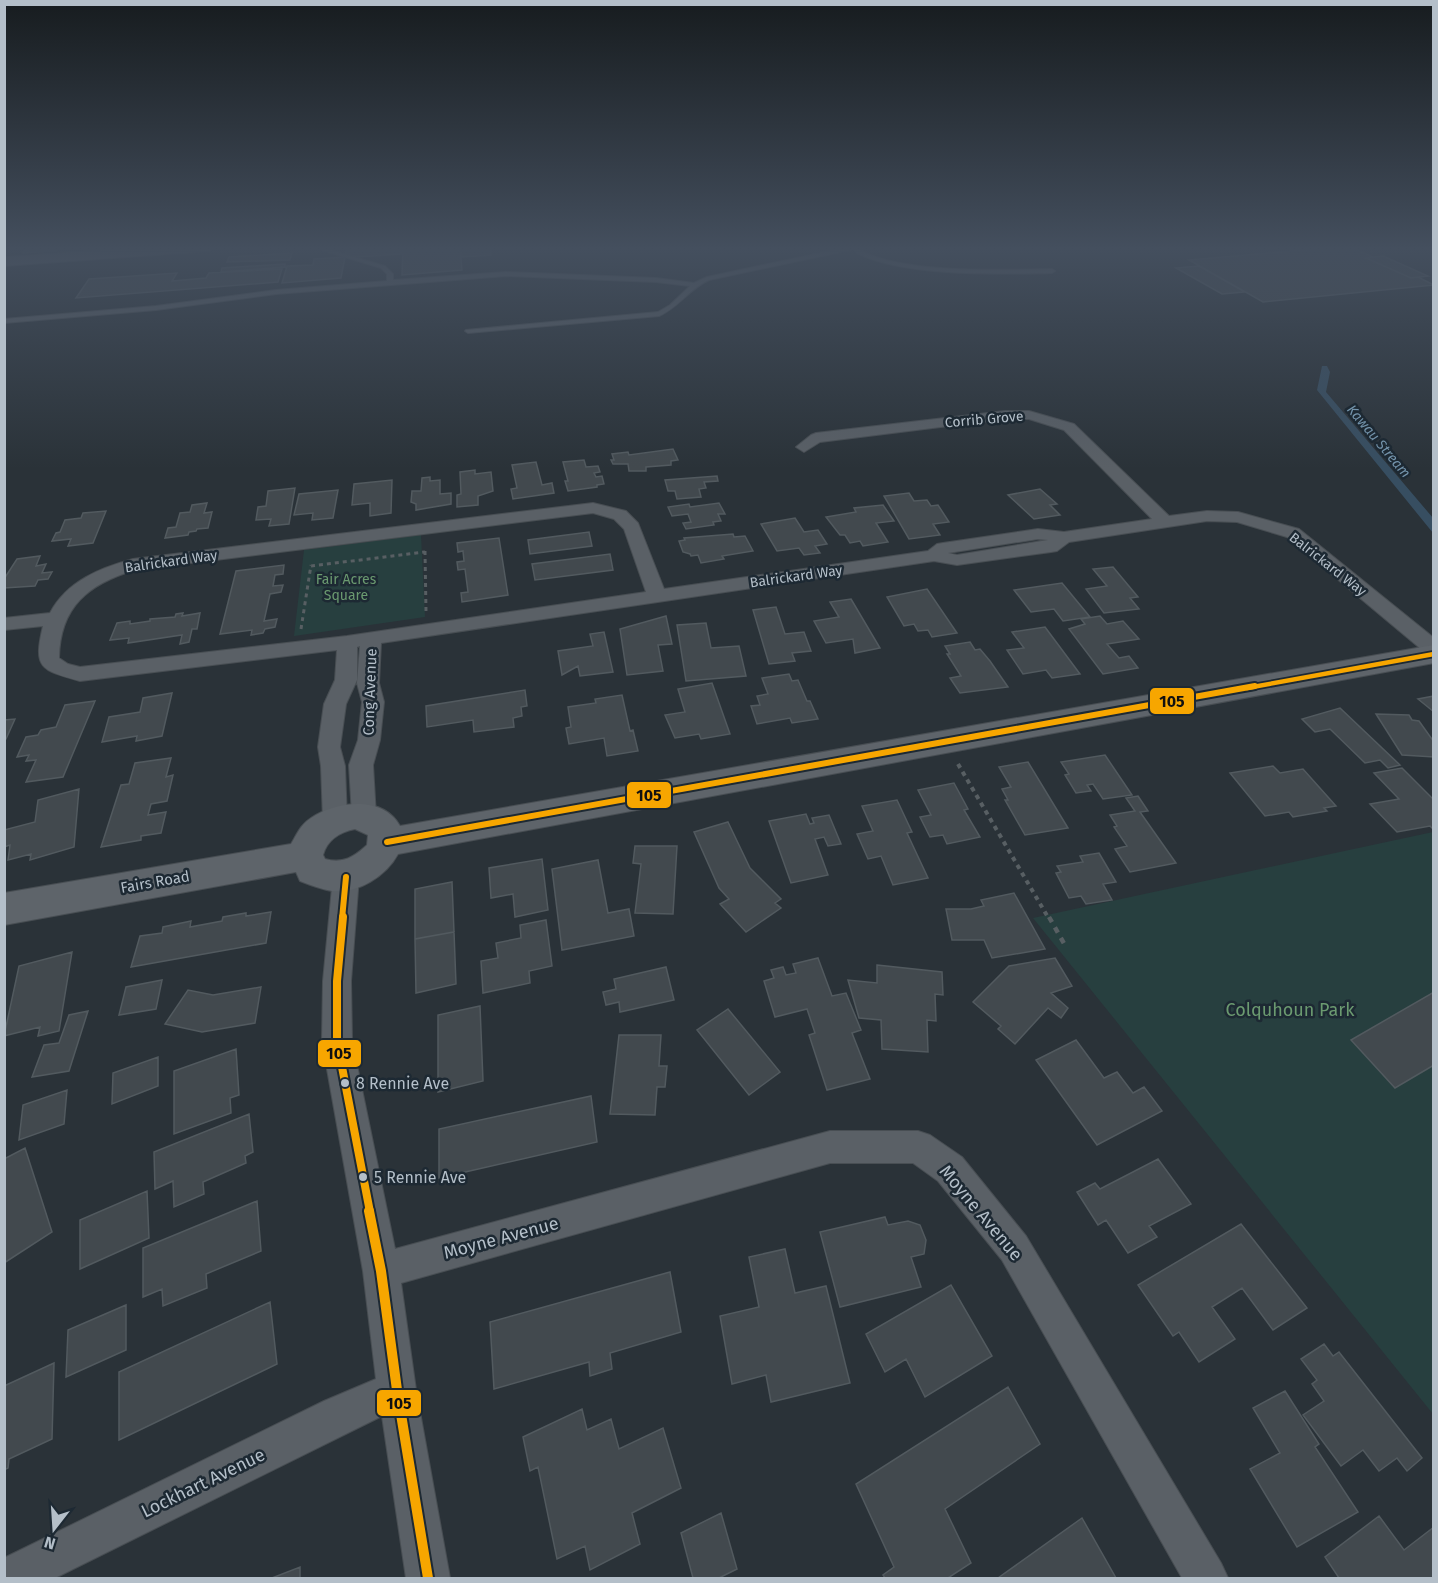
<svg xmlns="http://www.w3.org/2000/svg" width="1438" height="1583" font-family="'Fira Sans',sans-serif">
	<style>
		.green { fill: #273f3f }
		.water { fill: #374e61 }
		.building { fill: #42494e; stroke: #525a5f; stroke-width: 1.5 }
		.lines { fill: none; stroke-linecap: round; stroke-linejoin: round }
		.lane-casing { stroke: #484e53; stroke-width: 2 }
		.street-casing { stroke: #484e53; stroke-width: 2 }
		.secondary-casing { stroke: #484e53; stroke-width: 2 }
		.path-far2 { stroke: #585f63; stroke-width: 3; stroke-dasharray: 4 4; stroke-linecap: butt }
		.path-far1 { stroke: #585f63; stroke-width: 4; stroke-dasharray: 4.5 4.5; stroke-linecap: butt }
		.path { stroke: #585f63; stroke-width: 4.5; stroke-dasharray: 6 6; stroke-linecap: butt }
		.lane { fill: #5a6066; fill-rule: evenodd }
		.street { fill: #5a6066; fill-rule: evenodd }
		.secondary { fill: #5e646a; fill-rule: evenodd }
		.bus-1-far3-casing { stroke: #1d2933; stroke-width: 8 }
		.bus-1-far2-casing { stroke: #1d2933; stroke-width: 10 }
		.bus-1-far1-casing { stroke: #1d2933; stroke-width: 12 }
		.bus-1-casing { stroke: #1d2933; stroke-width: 14 }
		.bus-1-far3 { stroke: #f7a600; stroke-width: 4.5 }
		.bus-1-far2 { stroke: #f7a600; stroke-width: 6 }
		.bus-1-far1 { stroke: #f7a600; stroke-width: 8 }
		.bus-1 { stroke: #f7a600; stroke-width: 10 }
		.bus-dot { fill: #b4bfc9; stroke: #1d2933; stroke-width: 2 }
		.labels { text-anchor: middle; stroke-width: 5; stroke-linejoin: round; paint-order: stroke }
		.far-street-label { font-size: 14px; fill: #b4bfc9; stroke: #1d2933 }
		.far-water-label { font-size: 14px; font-style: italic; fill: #7494ac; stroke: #1d2933 }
		.far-park-label { font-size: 14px; fill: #6b9a70; stroke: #1d2933 }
		.street-label { font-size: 15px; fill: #b4bfc9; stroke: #1d2933 }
		.near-bus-label { font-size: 16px; fill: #b4bfc9; stroke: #1d2933; text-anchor: start }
		.near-park-label { font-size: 18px; fill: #6b9a70; stroke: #1d2933 }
		.near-street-label { font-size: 18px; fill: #b4bfc9; stroke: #1d2933 }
		.line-badge { stroke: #1d2933; stroke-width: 2 }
		.pale-badge-label { font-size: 16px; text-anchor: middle; font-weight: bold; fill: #111 }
	</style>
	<rect width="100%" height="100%" fill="#2a3238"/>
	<path class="green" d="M421 535 425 617 294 636 304 550Z
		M1433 832V1414L1033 918Z"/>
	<path class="water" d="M1322 366H1327L1330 372 1326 392 1433 518V533L1317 390Z"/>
	<path class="building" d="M45 247H59L55 251 23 253 26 250Z
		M353 247H401V254L357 257 346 254 345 249Z
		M403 247H460L462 270 402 275Z
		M1337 247H1351L1373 257 1366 258 1411 278 1418 277 1434 285 1263 302 1189 260Z
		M490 248 491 255 461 257V250Z
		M292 253 290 260 227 262 229 257Z
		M1383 256 1428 276 1411 278 1366 258Z
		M345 257 341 278 282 283 287 266 313 265 314 259Z
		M285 264V267L221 272 222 268Z
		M1199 266 1245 292 1222 294 1176 268Z
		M282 269 278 282 76 298 89 279 177 273 172 281 206 278 209 273Z
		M673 449 678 460 671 461V465L646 467V471H629L628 464H613L611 460H614L612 454 628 452 629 455Z
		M584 460 586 467 598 466 600 472 594 473 596 477 602 476 604 484 597 485V487L568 491 565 481H568L563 462Z
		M536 462 542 485 552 483 554 493 513 499 511 489 517 488 512 465Z
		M475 470V474L491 472 493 491 478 496V505L457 507V495L461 494 460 472Z
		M717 476 718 481 704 482 706 488 699 489 701 497 677 499 675 491H668L665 480Z
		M430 477V481L440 480V494L451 493V504L416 510V504L411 502 412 491H421L422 478Z
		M392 480 391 513 370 516V503L352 505 354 484Z
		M295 488 289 524 269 526 271 519 256 520 258 507 266 506 268 491Z
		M1040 489 1057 504 1050 505 1060 515 1034 519 1008 495Z
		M338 490 333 518 312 520 313 513 294 515 299 494Z
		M909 493 914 501 927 500 931 506 938 505 949 522 933 524 940 535 909 539 884 496Z
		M207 503 204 513 212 512 208 528 197 529 196 531 189 532 188 535 165 538 168 528 176 527 180 513 190 512 192 505Z
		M719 503 725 514H718L721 521 713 522 714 525 686 529 683 523 691 522 688 514 672 516 668 507 689 504 690 507Z
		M883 505 894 521 876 523 888 542 863 546 860 541 850 543 845 535H840L826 517 856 512 854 508Z
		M106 511 93 543 68 546 71 539 52 541 56 533 60 532 65 520 81 518 83 513Z
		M795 518 804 532 818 530 827 544 815 546 820 553 804 555 799 548 777 551 761 524Z
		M589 532 592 546 530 554 528 540Z
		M733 534 734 537 745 536 753 551 722 556 724 559 701 563 698 555 691 556 690 554 683 552 679 541 685 540 684 538Z
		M499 538 508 595 462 602 461 593 468 592 465 569 458 570 457 562 464 561 463 551 458 552 457 543Z
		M610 554 613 570 535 580 532 564Z
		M40 556 36 566 46 564 42 573 52 572 48 579 38 580 35 586 4 588V579L17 559Z
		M284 565 283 574 275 575 273 586 283 585 281 592 270 594 264 621 277 619 275 627 265 629 263 633 251 635 252 630 220 634 236 571Z
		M1113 567 1138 597 1130 598 1139 609 1104 613 1086 589 1107 586 1093 569Z
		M1062 583 1090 617 1063 621 1054 609 1031 612 1014 590Z
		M927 589 957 633 932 637 928 630 918 631 914 624 904 626 887 597Z
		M851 599 880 648 855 653 853 639 826 643 814 621 839 617 830 602Z
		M776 607 785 634 804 632 811 651 792 653 795 661 769 664 753 610Z
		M183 613 182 616 200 613 197 629H192L189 642 180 644 182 635 128 643 129 638 110 640 117 623 130 621V624L150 621V619L175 617 176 614Z
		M666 616 672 644 658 645 663 671 627 675 620 629Z
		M1100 616 1107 624 1123 621 1139 639 1107 644 1119 658 1129 656 1138 668 1103 674 1069 629 1085 624 1081 619Z
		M706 623 711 648 739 646 746 676 686 681 677 625Z
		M1045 627 1080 674 1052 678 1046 670 1023 674 1007 650 1024 648 1012 632Z
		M604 632 613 672 580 676 578 666 562 675 558 651 593 646 590 634Z
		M970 642 975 650 980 649 990 661 1008 687 960 693 950 678 961 676 947 654H950L945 646Z
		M789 674 792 681 798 680 807 701H810L818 719 792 723 790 718 757 724 751 706 760 705 757 696 768 694 762 678Z
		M712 683 730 734 701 739 699 734 675 738 665 715 685 712 678 689Z
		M525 690 527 706 521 707 522 716 513 718 514 727 474 732 473 720 427 727 426 706Z
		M172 693 162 736 136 741 137 736 102 742 109 717 140 712 143 698Z
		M622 695 630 731 633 730 638 751 607 756 604 738 569 744 566 728 571 727 568 707 596 703 595 699Z
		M1434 696V712L1418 699Z
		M95 701 63 777 26 782 36 760 26 761 29 755 17 757 26 737 38 735 41 730 56 727 65 705Z
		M1340 708 1400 765 1388 768 1380 760 1365 763 1330 729 1315 732 1302 719Z
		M1376 714 1409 715 1412 720 1419 721 1434 742V757L1402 755Z
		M15 719 6 739H4V720Z
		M1105 755 1132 795 1103 799 1093 784 1087 785 1091 791 1076 793 1065 775 1069 774 1061 762Z
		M171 758 166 777 173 775 167 801 151 804 148 815 166 812 161 833 141 836V840L101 847 121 785 129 784 135 763Z
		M1028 762 1068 828 1025 835 1005 800H1008L1002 789 1011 787 999 767Z
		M1273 766 1280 773 1303 769 1336 806 1324 808 1327 811 1293 817 1289 812 1265 816 1230 773Z
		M1402 768 1434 800V830L1430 826 1397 832 1370 804 1399 799 1374 773Z
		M954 783 968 809 964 810 980 837 947 844 943 835 930 837 920 817 931 815 918 790Z
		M79 789 74 847 30 860 31 854 8 860 10 845 4 847V830L35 822 38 800Z
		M1138 796 1148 811 1140 812 1176 863 1130 872 1115 849 1127 846 1114 827 1117 826 1110 815 1135 811 1126 798Z
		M897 800 912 832 907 833 928 878 893 885 881 856 868 859 857 834 873 831 862 806Z
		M806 814 810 824 814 823 812 818 829 815 841 844 828 846 824 837 815 839 828 875 791 883 769 821Z
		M728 822 750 868 781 899 775 903 781 908 746 932 720 904 729 899 719 888 694 832Z
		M635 846H677L673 914 635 913 641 864 633 863Z
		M1099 853 1116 882 1103 884 1112 900 1086 904 1081 896 1069 898 1056 873 1061 872 1057 866 1083 862 1080 856Z
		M542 859 548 910 515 917 513 894 491 898 489 868Z
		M598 860 608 913 629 909 634 936 562 950 552 869Z
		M452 882 454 932 415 939V889Z
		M1014 893 1045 949 992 958 984 940H952L946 909H971L984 906 981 900Z
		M271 912 266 943 131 967 140 936 162 933 163 927 191 921 190 927 222 921 223 917 246 913V916Z
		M546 920 552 966 529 971 530 983 483 993 481 961 498 958 496 943 521 938 520 925Z
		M454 932 456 984 416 993 415 939Z
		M72 952 59 1031 38 1036 40 1027 4 1036 19 966Z
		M818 958 832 996 846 993 861 1030 852 1033 870 1079 827 1090 809 1035 815 1033 807 1009 775 1017 764 981 774 978 771 970 783 967 786 975 796 973 793 964Z
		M1055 958 1072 986 1051 993 1068 1008 1061 1018 1048 1008 1015 1044 998 1029 1001 1026 973 1002 1009 966Z
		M877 965 942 972 943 995 935 994 936 1021 927 1020 928 1052 882 1049 881 1020 859 1018 848 980 877 983Z
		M666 967 674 1000 620 1012 619 1002 606 1005 603 992 616 989 614 979Z
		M162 980 156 1009 119 1015 126 987Z
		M261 987 255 1023 202 1032 165 1024 188 990 213 995Z
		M1434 992V1065L1395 1088 1351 1040Z
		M480 1006 483 1081 438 1092V1015Z
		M728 1009 780 1072 749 1095 697 1030Z
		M88 1011 69 1071 32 1077 44 1045 59 1043 69 1015Z
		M619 1035H661L659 1066H667L665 1087H657L655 1115 610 1114Z
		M1076 1040 1104 1078 1117 1072 1133 1093 1144 1087 1162 1111 1097 1145 1036 1060Z
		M236 1049 239 1095 230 1098 231 1113 174 1134V1071Z
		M158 1057V1086L112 1104 113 1073Z
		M67 1090 64 1124 19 1140 23 1105Z
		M591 1096 597 1142 439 1178V1129Z
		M249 1114 253 1152 245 1156 246 1163 203 1182 204 1194 174 1207 173 1181 155 1189 154 1152Z
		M25 1148 52 1232 4 1263V1159Z
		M1158 1159 1191 1204 1149 1226 1157 1237 1128 1253 1106 1220 1098 1225 1077 1192 1095 1183 1100 1189Z
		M147 1191 149 1238 80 1269V1220Z
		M257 1201 261 1251 206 1274 207 1288 163 1306 162 1289 143 1297V1248Z
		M885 1217 888 1225 908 1221 920 1225 926 1240 924 1254 911 1257 921 1287 840 1307 820 1232Z
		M1241 1224 1307 1308 1273 1330 1242 1288 1212 1307 1235 1339 1199 1362 1179 1332 1173 1336 1138 1285Z
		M785 1249 795 1293 826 1286 850 1383 771 1402 766 1375 732 1384 720 1316 759 1307 749 1257Z
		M670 1272 681 1332 610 1353 612 1369 590 1376 589 1362 494 1389 490 1322Z
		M951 1285 992 1356 925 1397 906 1359 885 1372 866 1334Z
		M270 1302 277 1364 119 1440V1372Z
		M126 1305V1350L66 1377 68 1330Z
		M1324 1344 1333 1356 1339 1352 1422 1458 1407 1471 1397 1458 1379 1471 1363 1450 1341 1466 1303 1415 1324 1401 1312 1384 1317 1380 1301 1359Z
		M54 1363 52 1439 9 1459 8 1468 4 1470V1386Z
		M1008 1387 1040 1444 945 1509 971 1563 948 1578H885L883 1575 894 1567 856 1484Z
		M1285 1391 1319 1444 1315 1447 1358 1512 1297 1547 1250 1469 1280 1453 1253 1408Z
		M582 1409 587 1430 611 1419 619 1449 663 1428 681 1488 632 1513 640 1544 590 1570 585 1546 557 1559 538 1467 530 1471 523 1437Z
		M721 1513 737 1569 719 1578H693L681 1533Z
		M1379 1516 1404 1550 1434 1527V1578H1339L1325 1557Z
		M1082 1518 1116 1578H998Z
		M300 1567V1578H272Z"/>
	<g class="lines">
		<defs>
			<path id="lane" d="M312 247H320L385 266 393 274V280L506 272 656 278 694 283 707 277 848 247H861L860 250C903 274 1002 270 1052 269L1055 271 1052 273C999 274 901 277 855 252V249L709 280C689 289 678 308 659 316L468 333 465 331 466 330 658 312 670 305 690 286 656 282 506 276 276 294 156 310 4 323V319L156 306 276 290 387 281V274L381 268Z"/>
			<path id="street" d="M1005 411H1029L1074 424 1169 516 1207 511 1238 512 1299 529 1434 638V655L1427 654 1287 537 1237 522 1207 521 1069 542 1057 551 1051 552 957 565 934 561 381 643 379 683 384 702 380 740 373 765 376 816 373 823 364 826 355 823 352 816 349 765 358 740 362 702 357 683 360 646 357 647V680L346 704 340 747 345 766 347 820 344 827 335 830 326 827 323 820 321 766 318 747 324 704 335 680 337 650 80 681C40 670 33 668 43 626L4 630V618L50 613C67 581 100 568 133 559L593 503 626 511 638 523 664 589 928 551 937 544 943 543 1038 529 1064 532 1152 519 1064 430 1029 419H1005L820 442 804 452 796 447 811 435 816 433ZM593 513 614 519 624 529 646 592 347 636 80 667 68 664 59 658C60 607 88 584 135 570ZM1038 539 1048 540 957 555 948 553Z
				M346 866 355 869 359 877 351 981 352 1041 395 1249 830 1131H918L930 1135 962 1157 1026 1236 1221 1563 1228 1578H1182L1002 1260 938 1181 913 1163H830L401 1283 416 1390 450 1578H406L382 1416 55 1578H4V1558L324 1401 376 1379 363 1271 322 1041 323 981 333 877 337 869Z"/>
			<path id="secondary" d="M150 247H216L209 251 4 266V257Z
				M1434 645V663L398 854C386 876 358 894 332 891 321 889 310 885 300 881L296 872 4 925V893L291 844C297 834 301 824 311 818 336 801 383 795 400 826ZM355 829 368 835 367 845C354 857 343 864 325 859L323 855C327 840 340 832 355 829Z"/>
		</defs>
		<use href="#lane" class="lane-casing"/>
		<use href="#street" class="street-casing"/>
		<use href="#secondary" class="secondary-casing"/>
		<path class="path-far2" d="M425 551 426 612
			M311 566 425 552
			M301 629 311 565"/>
		<path class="path-far1" d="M958 764 1049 919"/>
		<path class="path" d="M1049 917 1066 947"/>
		<use href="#lane" class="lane"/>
		<use href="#street" class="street"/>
		<use href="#secondary" class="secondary"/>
		<defs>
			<path id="bus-1-far3" d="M1247 688 1434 654"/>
			<path id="bus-1-far2" d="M387 842 1255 686
				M342 919 346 877"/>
			<path id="bus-1-far1" d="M343 917 337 981V1041L370 1212"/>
			<path id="bus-1" d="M369 1211 381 1271 397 1390 428 1578"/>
		</defs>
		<use href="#bus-1-far3" class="bus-1-far3-casing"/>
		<use href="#bus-1-far2" class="bus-1-far2-casing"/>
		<use href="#bus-1-far1" class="bus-1-far1-casing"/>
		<use href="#bus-1" class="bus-1-casing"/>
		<use href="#bus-1-far3" class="bus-1-far3"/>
		<use href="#bus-1-far2" class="bus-1-far2"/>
		<use href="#bus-1-far1" class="bus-1-far1"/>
		<use href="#bus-1" class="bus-1"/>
	</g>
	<linearGradient id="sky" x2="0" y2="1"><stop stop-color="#171c1f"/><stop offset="0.53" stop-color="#444f5e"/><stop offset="1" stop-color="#444f5e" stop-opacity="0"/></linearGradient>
	<rect width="1438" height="469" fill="url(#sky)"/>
	<g class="bus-dot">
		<circle cx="345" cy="1083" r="5"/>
		<circle cx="363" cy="1177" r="5"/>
	</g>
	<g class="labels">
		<g class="far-street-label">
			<text transform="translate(984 419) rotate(-5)" y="5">Corrib Grove</text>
			<text transform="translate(171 561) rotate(-8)" y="5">Balrickard Way</text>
			<text transform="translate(1328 564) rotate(38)" y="5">Balrickard Way</text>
			<text transform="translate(796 576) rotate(-8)" y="5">Balrickard Way</text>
		</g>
		<g class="far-water-label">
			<text transform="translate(1379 441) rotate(50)" y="5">Kawau Stream</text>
		</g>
		<g class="far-park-label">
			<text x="346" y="584">Fair Acres<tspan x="346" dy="16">Square</tspan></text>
		</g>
		<g class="street-label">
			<text transform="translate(370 692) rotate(-88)" y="5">Cong Avenue</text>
			<text transform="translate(155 882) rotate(-10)" y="5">Fairs Road</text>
		</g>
		<g class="near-bus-label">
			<text x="356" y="1089">8 Rennie Ave</text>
			<text x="374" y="1183">5 Rennie Ave</text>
		</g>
		<g class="near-park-label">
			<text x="1290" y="1016">Colquhoun Park</text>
		</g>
		<g class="near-street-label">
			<text transform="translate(981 1213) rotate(50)" y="6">Moyne Avenue</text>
			<text transform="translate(501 1238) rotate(-15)" y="6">Moyne Avenue</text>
			<text transform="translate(203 1483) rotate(-26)" y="6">Lockhart Avenue</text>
		</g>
	</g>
	<g class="line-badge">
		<rect x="1149" y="687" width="46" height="28" rx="6" fill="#f7a600"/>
		<rect x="626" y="781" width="46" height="28" rx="6" fill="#f7a600"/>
		<rect x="317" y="1039" width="45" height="29" rx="6" fill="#f7a600"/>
		<rect x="376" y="1389" width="46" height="28" rx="6" fill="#f7a600"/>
	</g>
	<g class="pale-badge-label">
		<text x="1172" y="707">105</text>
		<text x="649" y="801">105</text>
		<text x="339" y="1059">105</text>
		<text x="399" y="1409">105</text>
	</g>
	<rect width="1438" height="1583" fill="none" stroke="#b4bfc9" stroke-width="12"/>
	<g transform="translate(54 1529) rotate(197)" stroke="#1d2933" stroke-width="4.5" paint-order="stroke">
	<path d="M0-4.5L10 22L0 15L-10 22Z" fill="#b4bfc9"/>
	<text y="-9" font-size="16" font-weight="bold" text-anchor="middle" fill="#b4bfc9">N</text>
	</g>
</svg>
